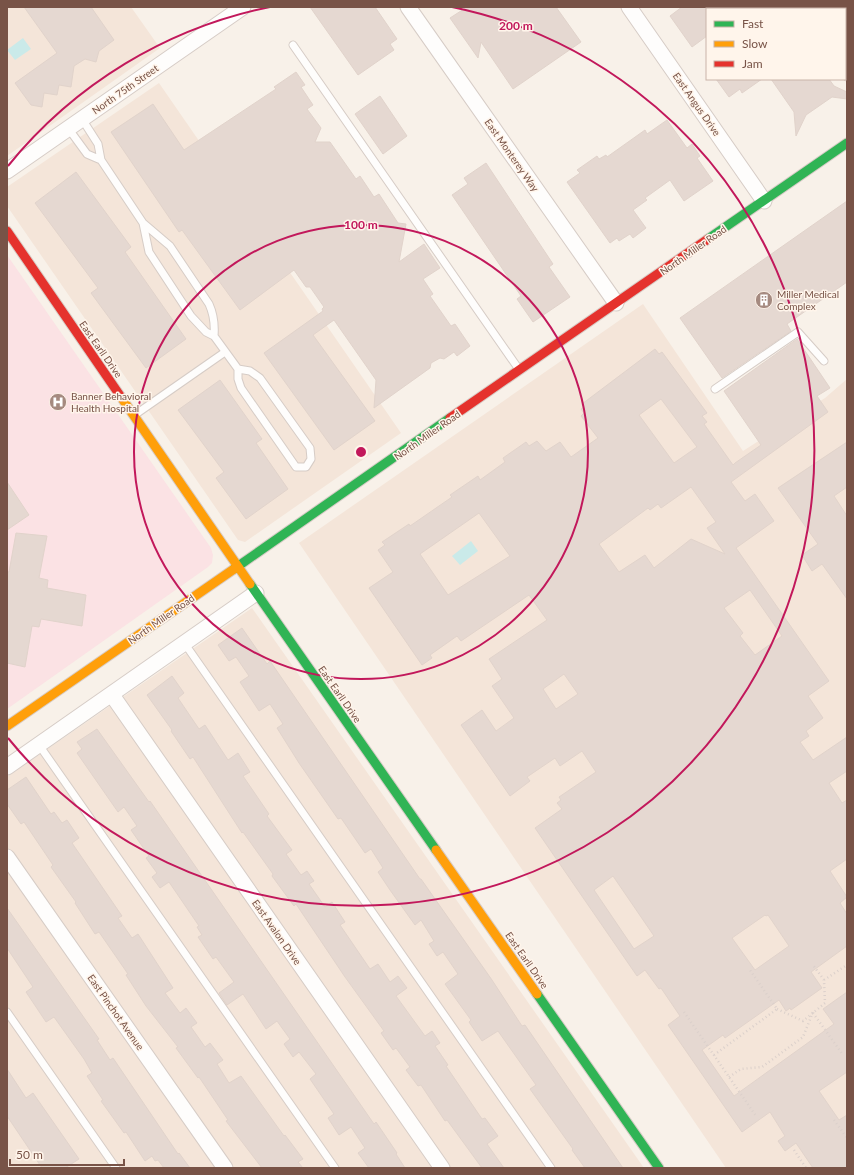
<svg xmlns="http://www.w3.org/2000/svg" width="854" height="1175" font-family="Lato,sans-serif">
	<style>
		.residential { fill: #f4e5d9 }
		.medical { fill: #fbe2e4 }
		.water { fill: #caeae9 }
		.building { fill: #e5d8d1; stroke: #e1d3cb; fill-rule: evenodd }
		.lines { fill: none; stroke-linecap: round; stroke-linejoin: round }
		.lane-casing { stroke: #d6ccc6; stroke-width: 9 }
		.street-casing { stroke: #d6ccc6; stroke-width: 17 }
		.fast-casing { stroke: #d7ccc6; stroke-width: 11 }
		.slow-casing { stroke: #d7ccc6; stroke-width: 11 }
		.jam-casing { stroke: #d7ccc6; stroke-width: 11 }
		.path { stroke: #dbd0cb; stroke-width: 2.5; stroke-dasharray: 1 3; stroke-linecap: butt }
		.lane { stroke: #fefdfc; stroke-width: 7 }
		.street { stroke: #fefdfc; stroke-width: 15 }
		.fast { stroke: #30b455; stroke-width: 9 }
		.slow { stroke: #ff9f0a; stroke-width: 9 }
		.jam { stroke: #e5322d; stroke-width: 9 }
		.ring { fill: none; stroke: #c2185b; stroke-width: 2 }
		.labels { text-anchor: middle; stroke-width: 3; stroke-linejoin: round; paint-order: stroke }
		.street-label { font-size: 10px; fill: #785347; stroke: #fff5eb }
		.poi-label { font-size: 10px; fill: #785347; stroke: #fff5eb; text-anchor: start }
		.centre { fill: #c2185b; stroke: #fff5eb; stroke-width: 2 }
		.ring-label { font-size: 12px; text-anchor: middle; font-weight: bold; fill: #c2185b; stroke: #fff5eb; stroke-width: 3; stroke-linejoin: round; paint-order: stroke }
	</style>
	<rect width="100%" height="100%" fill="#f8f1e9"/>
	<path class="residential" d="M7 7H131L160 48 7 156Z
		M159 83 401 433 245 542 238 540 7 206V187Z
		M643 304 743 451 825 398 847 379V1168H726L299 543Z
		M252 608 644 1168H7V777Z"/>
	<path class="medical" d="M7 255 211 548 213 555 212 563 208 567 7 709Z"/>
	<path class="water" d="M23 38 31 49 15 60 7 50Z
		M471 541 478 551 460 565 452 556Z"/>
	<path class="building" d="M24 7H91L114 40 99 51 96 62 85 59 74 66 71 87 59 85 57 95 44 93 42 107 31 105 15 83 57 53Z
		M310 7H375L397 39 390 44 394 50 358 75Z
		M467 7H556L581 42 513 89 481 42 478 58 450 18Z
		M682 7H707V36L692 47 670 16Z
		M296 72 305 85 301 87 313 105 307 109 321 128 315 142H330L356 179 360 176 374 197 379 194 398 223 406 224 399 262 424 244 440 268 423 279 433 294 430 296 451 326 455 324 470 346 457 356 454 352 444 359 440 358 431 363 430 368 374 408 376 380 334 320 313 335 375 421 334 450 264 353 323 311 322 309 324 307 310 287H306L294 270 240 310 182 230 179 232 111 132 153 104 184 150 276 89 274 87Z
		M716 79H762L742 93 740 89 729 97Z
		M771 79H829L834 86 847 92V99L832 97 806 115 796 136 794 112Z
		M380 96 407 136 383 154 355 114Z
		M667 120 687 148 692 144 700 156 697 158 713 181 684 201 670 180 645 198 647 200 633 210 646 228 633 238 630 234 619 241 617 238 610 243 567 182 580 173 577 170 597 156 599 159 606 155 607 157 645 130 647 134Z
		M486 163 553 264 549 267 570 297 533 322 517 299 521 296 452 195 468 184 464 178Z
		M76 172 131 247 125 252 186 339 146 368 91 293 98 288 35 203Z
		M847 201V282L787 324 791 331 722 378 680 318Z
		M797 339 830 388 817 396 828 412 731 482 745 501 755 494 774 521 736 548 829 681 808 696 823 718 806 731 809 736 800 742 813 760 847 737V771L829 783 842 803 847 800V859L830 871 847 897 840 903 847 914V946L811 972 822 988 791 1010 790 1008 786 1011 779 1000 725 1038 723 1035 702 1050 734 1096 834 1024 823 1009 847 992V1072L819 1091 839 1120 847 1115V1168H813L796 1143 785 1151 778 1141 785 1136 770 1112 742 1132 668 1025 680 1016 661 988 659 989 645 970 637 976 535 828 562 809 557 803 561 800 559 797 596 772 582 751 560 766 555 758 527 777 530 781 510 796 461 725 482 710 496 731 514 718 492 686 502 679 489 659 547 620 529 595 461 641 457 636 430 655 432 658 422 665 369 588 393 572 378 550 385 545 382 542 409 524 410 526 452 497 450 495 478 476 480 480 505 462 503 458 526 442 529 446 537 441 546 451 560 442 571 457 598 438 581 416 584 413 581 409 584 407 582 404 655 349 659 354 662 352 707 413 702 416 707 422 704 424 733 465 735 463 761 445 724 391ZM661 399 697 447 674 463 639 415ZM691 487 716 522 707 528 725 554 691 539 654 568 645 555 619 572 599 544 648 508 650 510 658 504 661 508ZM479 513 510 556 448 595 420 554ZM750 590 782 636 755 655 740 636 743 633 724 608ZM564 674 578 694 556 709 543 689ZM613 876 654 936 634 949 594 890ZM765 915 766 916 768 915 789 946 755 970 732 938Z
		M220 380 262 439 256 443 288 489 246 519 216 478 224 472 178 410Z
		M847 442V487L834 496 847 516V599L822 564 812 571 802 555 818 544 778 488Z
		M7 482 29 515 7 530Z
		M16 533 47 536 39 578 48 580 47 588 86 595 82 626 41 619 39 627 32 626 25 667 7 663V572H9Z
		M242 628 267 664 270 661 420 879H421L492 980 522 1026 525 1025 623 1168H585L572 1150 573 1149 530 1089 536 1085 498 1031 482 1041 469 1022 471 1020 445 984 458 974 443 952 437 956 429 944 434 941 421 920 415 925 390 890 378 872 383 868 371 849 365 853 341 818 338 819 299 763 277 728 283 724 270 704 259 711 240 682 249 676 236 657 229 661 218 645Z
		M172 676 184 693 178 698 199 729 205 725 228 760 238 753 250 772 243 776 269 814 267 816 292 850 286 854 301 875 307 871 314 881 309 884 325 907 332 902 345 922 340 925 370 969 378 964 390 982 398 976 407 988 396 996 425 1036 432 1031 440 1043 435 1046 448 1065 446 1066 482 1119 485 1118 498 1136 487 1144 504 1168H482L447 1120 445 1121 421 1085 418 1086 406 1070 410 1067 396 1048 393 1050 381 1033 384 1031 345 977 296 904 294 906 272 876 273 874 243 832 242 833 193 757 190 759 171 731 172 730 147 695Z
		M97 729 149 802 150 801 374 1124 376 1122 397 1153 396 1154 405 1168H369L358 1153 365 1148 351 1127 339 1135 328 1118 334 1114 310 1079 316 1074 299 1052 293 1057 284 1044 290 1039 277 1021 266 1029 243 994 227 1005 219 993 234 982 216 957 213 959 198 937 202 935 197 927 199 926 169 882 160 888 152 877 157 873 146 858 149 856 131 830 137 826 124 807 118 812 77 753 82 749 77 742Z
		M26 777 51 814 54 812 62 823 67 820 79 838 72 843 122 916 118 918 132 938 138 934 173 988 165 993 180 1013 186 1008 197 1023 191 1027 205 1047 210 1043 223 1060 217 1064 229 1083 241 1076 284 1136 285 1135 303 1159 298 1162 303 1168H262L226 1121 228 1120 199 1077 198 1078 176 1048 178 1047 146 1006 126 975 128 974 99 932 95 934 75 903 76 902 51 867 53 865 24 822 21 824 7 804V790Z
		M7 908 99 1039 97 1040 110 1060 113 1058 178 1154 179 1153 190 1168H164L158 1160 155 1161 152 1156 145 1161 126 1132 124 1133 101 1101 103 1100 87 1076 92 1073 84 1059 54 1017 46 1022 26 992 33 987 7 948Z
		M7 1069 26 1098 33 1093 79 1159 65 1168H42L7 1116Z"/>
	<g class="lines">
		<defs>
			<path id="lane" d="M804 7 806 9
				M293 45 518 368
				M845 74 847 77
				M82 119 98 144 101 160 143 223 170 246 209 304C214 315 215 324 214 336
				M68 128 87 154 101 160
				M143 223 149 252 191 316 206 332 214 336 238 369V379L241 388 296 467H306L311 459 310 448 260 378 250 371 238 369
				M715 389 798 332 824 361
				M136 414 225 352
				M185 644 551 1168
				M39 745 335 1168
				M7 1012 116 1168"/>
			<path id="street" d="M408 7 616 303
				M629 7 764 201
				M7 171 243 7
				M112 695 442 1168
				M7 767 256 593
				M7 857 225 1168"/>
			<path id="fast" d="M708 239 847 143
				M234 569 450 418
				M250 584 436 850
				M537 994 659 1168"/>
			<path id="slow" d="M121 397 250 584
				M7 726 234 569
				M436 850 537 994"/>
			<path id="jam" d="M7 231 121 397
				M450 418 708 239"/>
		</defs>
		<use href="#lane" class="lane-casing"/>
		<use href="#street" class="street-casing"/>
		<use href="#fast" class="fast-casing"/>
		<use href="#slow" class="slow-casing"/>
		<use href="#jam" class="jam-casing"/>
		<path class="path" d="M824 980 847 965
			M777 1009 803 1021 825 1003 824 980 813 965
			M684 1012 756 1116
			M813 1013 843 1055
			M714 1055 777 1009 750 970
			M729 1077 741 1069 762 1067 803 1037 813 1012
			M834 1120 847 1138
			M794 1150 806 1168"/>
		<use href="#lane" class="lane"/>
		<use href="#street" class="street"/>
		<use href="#fast" class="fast"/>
		<use href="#slow" class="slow"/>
		<use href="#jam" class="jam"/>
	</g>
	<g class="ring">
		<circle cx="361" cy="452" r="227"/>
		<path d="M8 166A454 454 0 0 1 270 7M452 7A454 454 0 1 1 8 738"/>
	</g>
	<defs>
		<symbol id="building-disc" viewBox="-11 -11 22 22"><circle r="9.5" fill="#a58a80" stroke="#fff5eb"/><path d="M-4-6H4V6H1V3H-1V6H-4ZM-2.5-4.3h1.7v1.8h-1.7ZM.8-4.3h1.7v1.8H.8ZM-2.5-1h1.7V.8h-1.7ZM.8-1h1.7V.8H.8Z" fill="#fff"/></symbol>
		<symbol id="hospital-disc" viewBox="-11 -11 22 22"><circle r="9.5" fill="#a58a80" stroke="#fff5eb"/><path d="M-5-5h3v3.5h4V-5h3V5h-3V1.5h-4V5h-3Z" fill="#fff"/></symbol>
	</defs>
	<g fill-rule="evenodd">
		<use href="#building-disc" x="754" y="290" width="20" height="20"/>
		<use href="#hospital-disc" x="48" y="392" width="20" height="20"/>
	</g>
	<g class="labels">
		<g class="street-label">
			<text transform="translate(125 89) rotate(-35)" y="4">North 75th Street</text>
			<text transform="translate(697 104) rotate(55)" y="4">East Angus Drive</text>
			<text transform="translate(512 155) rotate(55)" y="4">East Monterey Way</text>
			<text transform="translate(693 250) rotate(-35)" y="4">North Miller Road</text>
			<text transform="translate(101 349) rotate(55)" y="4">East Earll Drive</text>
			<text transform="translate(427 435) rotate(-35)" y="4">North Miller Road</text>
			<text transform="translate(161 619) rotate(-35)" y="4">North Miller Road</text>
			<text transform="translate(340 694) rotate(55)" y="4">East Earll Drive</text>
			<text transform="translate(277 932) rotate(55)" y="4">East Avalon Drive</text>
			<text transform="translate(527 960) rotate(55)" y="4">East Earll Drive</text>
			<text transform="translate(116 1012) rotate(55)" y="4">East Pinchot Avenue</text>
		</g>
		<g class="poi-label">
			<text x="777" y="298">Miller Medical<tspan x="777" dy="12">Complex</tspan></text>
			<text x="71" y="400">Banner Behavioral<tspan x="71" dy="12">Health Hospital</tspan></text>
		</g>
	</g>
	<circle cx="361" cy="452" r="6" class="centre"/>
	<g class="ring-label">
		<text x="516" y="30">200 m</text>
		<text x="361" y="229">100 m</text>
	</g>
	<rect width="854" height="1175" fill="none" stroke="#785347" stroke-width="16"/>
	<rect x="706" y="8" width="140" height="72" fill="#fff5eb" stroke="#c9b4a9"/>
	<rect x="714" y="21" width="20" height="6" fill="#30b455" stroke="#c9b4a9"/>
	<text x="742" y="28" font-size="12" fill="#785347">Fast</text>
	<rect x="714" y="41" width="20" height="6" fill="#ff9f0a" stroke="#c9b4a9"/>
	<text x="742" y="48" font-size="12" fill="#785347">Slow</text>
	<rect x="714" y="61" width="20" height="6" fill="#e5322d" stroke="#c9b4a9"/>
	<text x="742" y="68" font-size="12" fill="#785347">Jam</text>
	<path d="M10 1159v6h114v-6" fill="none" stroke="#785347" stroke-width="2"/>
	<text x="16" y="1159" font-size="12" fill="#785347" stroke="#fff5eb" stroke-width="3" paint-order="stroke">50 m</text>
</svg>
